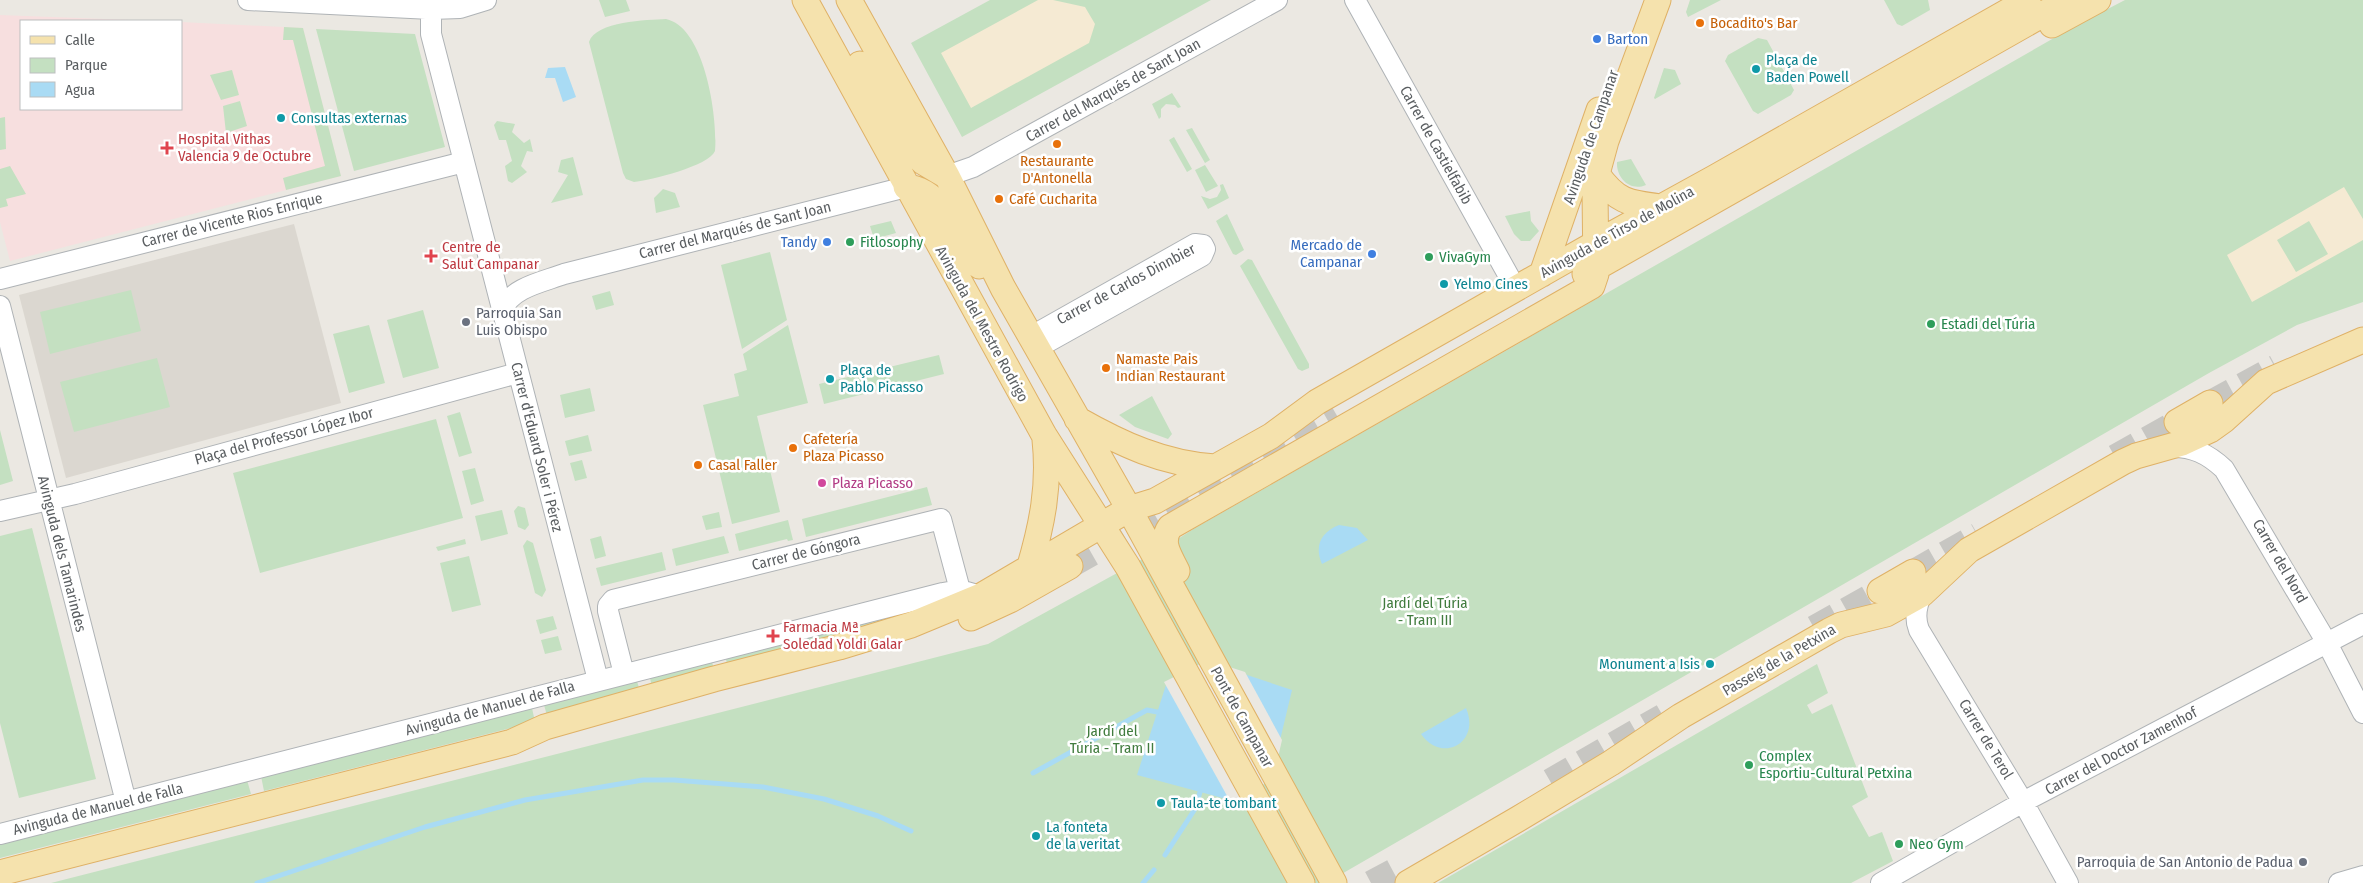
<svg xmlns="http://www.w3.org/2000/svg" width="2363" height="883" font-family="'Fira Sans Condensed',sans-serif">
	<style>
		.education { fill: #dbd7d0 }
		.medical { fill: #f7dfdf }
		.green { fill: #c4e0c1 }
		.sand { fill: #f5ead3; fill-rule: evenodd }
		.water { fill: #a9dbf4 }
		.pier { fill: #ebe8e2 }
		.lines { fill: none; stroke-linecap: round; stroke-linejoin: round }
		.stream { stroke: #a9dbf4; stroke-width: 5 }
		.major-tunnel { stroke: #c7c6c2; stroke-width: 25; stroke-dasharray: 25 12; stroke-linecap: butt }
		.minor-casing { stroke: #afb3b6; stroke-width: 22 }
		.major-casing { stroke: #dfb166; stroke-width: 27 }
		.minor { stroke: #fff; stroke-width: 20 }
		.major { stroke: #f5e2ad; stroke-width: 25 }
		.food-dot { fill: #e8710a; stroke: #fff; stroke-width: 2 }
		.shop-dot { fill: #3f7fe0; stroke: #fff; stroke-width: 2 }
		.culture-dot { fill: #0f9aa8; stroke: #fff; stroke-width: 2 }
		.health-dot { fill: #e0444e; stroke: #fff; stroke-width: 2 }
		.leisure-dot { fill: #2e9e5b; stroke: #fff; stroke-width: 2 }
		.worship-dot { fill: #6b7280; stroke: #fff; stroke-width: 2 }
		.hotel-dot { fill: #d1479c; stroke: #fff; stroke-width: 2 }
		.labels { text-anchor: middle; stroke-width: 5; stroke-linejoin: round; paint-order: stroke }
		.food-label { font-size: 15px; fill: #c56008; stroke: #fff; text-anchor: start }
		.shop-label { font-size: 15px; fill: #366cbe; stroke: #fff; text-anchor: end }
		.culture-label { font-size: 15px; fill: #0d838f; stroke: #fff; text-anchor: start }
		.street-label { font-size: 15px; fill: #5a5e61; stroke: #fff }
		.health-label { font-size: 15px; fill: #be3a42; stroke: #fff; text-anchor: start }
		.leisure-label { font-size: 15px; fill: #27864d; stroke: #fff; text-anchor: start }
		.worship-label { font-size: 15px; fill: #5b616d; stroke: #fff; text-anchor: start }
		.hotel-label { font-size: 15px; fill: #b23c85; stroke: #fff; text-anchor: start }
		.park-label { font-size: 15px; fill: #417c3e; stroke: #fff }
	</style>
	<rect width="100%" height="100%" fill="#ebe8e2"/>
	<path class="education" d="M294 224 341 403 66 478 19 295Z"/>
	<path class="medical" d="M0 15 157 21H21V109H181V22L303 28 341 176 10 261 0 222Z"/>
	<path class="green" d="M599 0H626L630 11 605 17Z
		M990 0H1211L962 137 911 43Z
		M1690 0H1721L1688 17 1686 12Z
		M1884 0H1928L1930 10 1902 26 1897 24Z
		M2363 0V302L2297 325 2209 373 1326 883H51L988 644 1170 544 1195 528 2075 26 2125 0Z
		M666 19C705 27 718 118 715 151 709 166 651 180 634 182L626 179 623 173 589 42C596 21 647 20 666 19Z
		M284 27 303 28 341 176 286 190 283 178 325 166 293 40H283Z
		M316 29 415 34 445 147 354 171Z
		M1758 38 1767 40 1794 90 1791 95 1758 114 1753 111 1725 61 1728 55Z
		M1664 68 1675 70 1681 84 1655 99 1654 98Z
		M232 70 239 95 221 100 210 75Z
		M1172 93 1181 107 1178 108 1175 105 1166 104 1161 109V117L1159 119 1152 104Z
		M240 101 247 126 226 133 223 106Z
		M5 117 6 149 0 150V118Z
		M497 121 515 124 512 132 524 143 530 139 533 152 527 151 521 166 527 172 512 183 508 181 505 166 512 161 506 140H499L494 125Z
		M1192 128 1210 160 1205 163 1186 130Z
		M1174 137 1192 169 1187 172 1169 140Z
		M573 157 583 195 551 203 568 175 558 172 561 160Z
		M1631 159 1646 185C1630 192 1616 178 1617 162Z
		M1205 165 1218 186 1206 192 1195 170Z
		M10 166 26 194 6 199 8 206 0 208V169Z
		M1223 184 1229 198 1208 209 1201 196 1210 199 1217 197 1221 190 1220 185Z
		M663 189 675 193 680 207 656 213 654 198Z
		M1530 211 1531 221 1539 231 1530 241H1521L1514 234 1505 216Z
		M1227 214 1244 250 1236 255 1233 254 1216 221Z
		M891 221 896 233 874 239 870 226Z
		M770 252 787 320 742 349 721 265Z
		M1248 259 1252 260 1309 364V368L1302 371 1298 369 1240 266Z
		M131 290 141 331 50 354 40 312Z
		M610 291 614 305 596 310 592 296Z
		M423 310 439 368 403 378 387 320Z
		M369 325 385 383 349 393 333 334Z
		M788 325 808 403 757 416 780 512 732 524 703 405 739 396 734 374 747 370 743 354Z
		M939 355 944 374 824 404 819 384Z
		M157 358 170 407 74 432 60 382Z
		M590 388 595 411 565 418 560 395Z
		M1152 396 1172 434 1168 439 1135 427 1119 415Z
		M460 412 472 453 459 457 447 416Z
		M436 419 463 518 260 573 233 473Z
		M0 430 13 481 0 485Z
		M588 435 592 451 569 456 565 441Z
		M582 460 587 478 575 481 570 463Z
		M475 468 484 501 471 505 462 471Z
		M927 487 932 505 806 537 802 519Z
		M518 506 525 508 529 525 525 530 518 527 514 511Z
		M502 510 508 534 481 541 475 516Z
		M719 512 722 527 706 530 702 516Z
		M788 520 793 540 788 541 787 539 739 551 735 534Z
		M32 528 96 779 19 798 0 723V536Z
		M601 536 606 556 595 559 590 539Z
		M724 536 729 553 676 566 672 549Z
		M465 539 466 544 438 551 436 547Z
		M527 540 533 543 546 590 542 597 535 593 523 546Z
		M662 552 666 570 601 586 596 568Z
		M469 556 481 605 452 612 440 563Z
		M938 605 728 670 726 659Z
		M553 616 557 629 540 634 536 620Z
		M558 636 562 650 545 654 541 640Z
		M712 662 715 673 653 692 650 678Z
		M1817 664 1828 693 1807 705 1812 714 1832 704 1868 797 1852 806 1869 837 1882 832 1893 861 1851 883H1438Z
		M637 681 641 695 548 719 544 705Z
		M532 708 535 722 264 791 261 776Z
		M247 780 251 794 0 858V843Z"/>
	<path class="sand" d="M1038 0H1053L1085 7 1095 24 1089 43 971 108 941 53Z
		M2344 187 2363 219V240L2252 302 2227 255ZM2309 221 2328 254 2296 272 2277 240Z"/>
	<path class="water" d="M565 67 576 97 563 102 555 78H545L548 68Z
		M1339 525 1357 528 1368 540 1322 564C1314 546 1321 532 1339 525Z
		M1208 662 1292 690 1271 778 1230 800 1137 775 1166 685Z
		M1466 708C1481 743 1442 764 1421 734Z"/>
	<path class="pier" d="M1208 660 1245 672 1282 740 1273 779 1231 803 1164 682Z"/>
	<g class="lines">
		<path class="stream" d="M1033 773 1147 710 1157 712
			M1165 855 1195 809 1200 792
			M257 883 425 827 525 800 643 780H674L763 787 824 799 878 816 911 831
			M1143 883 1154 870"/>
		<path class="major-tunnel" d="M2210 403 2276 367
			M2115 457 2177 422
			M1070 566 1336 414
			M1913 572 1978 535
			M1814 628 1880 591
			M1550 781 1663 716
			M1371 883 1401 867"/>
		<defs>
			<path id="minor" d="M248 0 431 9 460 8 486 0
				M1355 0 1516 289
				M431 9V34L598 680
				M947 176 973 167 1277 0
				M0 279 464 162
				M0 306 126 802
				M502 310C512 287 543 282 564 274L906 187
				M1030 337 1195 244 1203 245 1205 249 1202 256 1037 348
				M2170 447C2192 446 2208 454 2224 469L2327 643 2363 713
				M0 511 75 494 518 373
				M1922 594C1916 606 1914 617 1919 630L2023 802 2068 883
				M624 674 608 611V606L613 600 941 519 960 590
				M0 834 943 593 960 590 981 596
				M1881 883 2023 802 2363 624
				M2339 883 2363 876"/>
			<path id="major" d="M805 0 1044 435 1128 567 1302 883
				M849 0 947 176 1003 288 1129 509 1334 883
				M2052 25 2098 0
				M860 64 907 147 923 162 945 175
				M1597 174C1617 202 1628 203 1661 207
				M906 187C941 190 955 231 970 258L979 266
				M1542 274 1599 110
				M1585 274 2068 0
				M1077 419C1121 444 1164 464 1215 467
				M2177 422 2210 403
				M1029 569C1042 525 1050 486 1045 440
				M1177 571C1170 556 1159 543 1170 527L1592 286 1596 274 1595 191 1597 174 1606 141 1658 0
				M1880 591 1913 572
				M971 618 1010 600 1070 566
				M0 873 512 742 545 727 714 679 839 647 911 625 981 596 1129 509 1155 501 1271 436 1317 402 1596 243 1714 178 2028 0
				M1408 883 1518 819 1611 763 1681 716 1829 631 1841 625 1886 614 1922 594 1969 550 2123 462 2136 456 2182 443 2210 430 2224 420 2266 382 2363 340"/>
		</defs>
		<use href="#minor" class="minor-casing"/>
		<use href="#major" class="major-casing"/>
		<use href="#minor" class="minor"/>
		<use href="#major" class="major"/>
	</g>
	<g class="food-dot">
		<circle cx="1700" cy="23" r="5"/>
		<circle cx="1057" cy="144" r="5"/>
		<circle cx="999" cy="199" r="5"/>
		<circle cx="1106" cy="368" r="5"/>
		<circle cx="793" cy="448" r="5"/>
		<circle cx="698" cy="465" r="5"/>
	</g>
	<g class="shop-dot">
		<circle cx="1597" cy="39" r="5"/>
		<circle cx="827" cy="242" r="5"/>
		<circle cx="1372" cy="254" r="5"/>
	</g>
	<g class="culture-dot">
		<circle cx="1756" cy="69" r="5"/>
		<circle cx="281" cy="118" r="5"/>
		<circle cx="1444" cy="284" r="5"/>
		<circle cx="830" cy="379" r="5"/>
		<circle cx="1710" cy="664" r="5"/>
		<circle cx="1161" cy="803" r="5"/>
		<circle cx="1036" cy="836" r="5"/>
	</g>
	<g class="health-dot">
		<path d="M164.5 140.5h5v5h5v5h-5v5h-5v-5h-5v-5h5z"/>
		<path d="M428.5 248.5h5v5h5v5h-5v5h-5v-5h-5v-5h5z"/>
		<path d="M770.5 628.5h5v5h5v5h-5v5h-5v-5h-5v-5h5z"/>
	</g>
	<g class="leisure-dot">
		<circle cx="850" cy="242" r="5"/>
		<circle cx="1429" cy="257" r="5"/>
		<circle cx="1931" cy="324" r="5"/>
		<circle cx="1749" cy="765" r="5"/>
		<circle cx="1899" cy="844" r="5"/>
	</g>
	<g class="worship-dot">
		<circle cx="466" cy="322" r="5"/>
		<circle cx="2303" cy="862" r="5"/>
	</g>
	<circle class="hotel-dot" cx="822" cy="483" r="5"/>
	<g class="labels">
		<g class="food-label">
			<text x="1710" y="28">Bocadito's Bar</text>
			<text x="1057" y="166" text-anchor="middle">Restaurante<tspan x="1057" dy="17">D'Antonella</tspan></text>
			<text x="1009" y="204">Café Cucharita</text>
			<text x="1116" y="364">Namaste Pais<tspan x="1116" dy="17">Indian Restaurant</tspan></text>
			<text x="803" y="444">Cafetería<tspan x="803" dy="17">Plaza Picasso</tspan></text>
			<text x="708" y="470">Casal Faller</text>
		</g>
		<g class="shop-label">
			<text x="1607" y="44" text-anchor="start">Barton</text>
			<text x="817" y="247">Tandy</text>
			<text x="1362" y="250">Mercado de<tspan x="1362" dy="17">Campanar</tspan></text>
		</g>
		<g class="culture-label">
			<text x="1766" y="65">Plaça de<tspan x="1766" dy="17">Baden Powell</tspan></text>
			<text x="291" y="123">Consultas externas</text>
			<text x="1454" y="289">Yelmo Cines</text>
			<text x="840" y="375">Plaça de<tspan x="840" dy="17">Pablo Picasso</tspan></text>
			<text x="1700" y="669" text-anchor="end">Monument a Isis</text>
			<text x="1171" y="808">Taula-te tombant</text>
			<text x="1046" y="832">La fonteta<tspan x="1046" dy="17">de la veritat</tspan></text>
		</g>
		<g class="street-label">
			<text transform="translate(1113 90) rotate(-29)" y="5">Carrer del Marqués de Sant Joan</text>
			<text transform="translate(1591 137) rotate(-71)" y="5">Avinguda de Campanar</text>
			<text transform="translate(1436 145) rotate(61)" y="5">Carrer de Castielfabib</text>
			<text transform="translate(232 220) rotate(-14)" y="5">Carrer de Vicente Rios Enrique</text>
			<text transform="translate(735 230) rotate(-14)" y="5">Carrer del Marqués de Sant Joan</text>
			<text transform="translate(1617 232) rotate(-29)" y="5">Avinguda de Tirso de Molina</text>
			<text transform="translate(1126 284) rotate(-28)" y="5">Carrer de Carlos Dinnbier</text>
			<text transform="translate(982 324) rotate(61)" y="5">Avinguda del Mestre Rodrigo</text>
			<text transform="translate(284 436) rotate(-15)" y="5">Plaça del Professor López Ibor</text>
			<text transform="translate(537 447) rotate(76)" y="5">Carrer d'Eduard Soler i Pérez</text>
			<text transform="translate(806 552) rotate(-14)" y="5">Carrer de Góngora</text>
			<text transform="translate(62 554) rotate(76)" y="5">Avinguda dels Tamarindes</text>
			<text transform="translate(2280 561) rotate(60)" y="5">Carrer del Nord</text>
			<text transform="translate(1779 660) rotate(-30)" y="5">Passeig de la Petxina</text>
			<text transform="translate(490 708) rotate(-15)" y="5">Avinguda de Manuel de Falla</text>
			<text transform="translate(1242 717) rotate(61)" y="5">Pont de Campanar</text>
			<text transform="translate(1986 739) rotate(59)" y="5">Carrer de Terol</text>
			<text transform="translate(2121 751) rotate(-28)" y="5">Carrer del Doctor Zamenhof</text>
			<text transform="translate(98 809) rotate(-14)" y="5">Avinguda de Manuel de Falla</text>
		</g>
		<g class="health-label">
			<text x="178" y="144">Hospital Vithas<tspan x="178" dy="17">Valencia 9 de Octubre</tspan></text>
			<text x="442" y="252">Centre de<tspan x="442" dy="17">Salut Campanar</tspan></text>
			<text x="783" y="632">Farmacia Mª<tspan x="783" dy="17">Soledad Yoldi Galar</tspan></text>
		</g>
		<g class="leisure-label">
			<text x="860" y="247">Fitlosophy</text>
			<text x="1439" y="262">VivaGym</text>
			<text x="1941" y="329">Estadi del Túria</text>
			<text x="1759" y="761">Complex<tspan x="1759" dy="17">Esportiu-Cultural Petxina</tspan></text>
			<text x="1909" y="849">Neo Gym</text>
		</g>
		<g class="worship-label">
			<text x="476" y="318">Parroquia San<tspan x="476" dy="17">Luis Obispo</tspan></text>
			<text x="2293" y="867" text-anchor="end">Parroquia de San Antonio de Padua</text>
		</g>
		<g class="hotel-label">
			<text x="832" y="488">Plaza Picasso</text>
		</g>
		<g class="park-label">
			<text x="1425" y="608">Jardí del Túria<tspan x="1425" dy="17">- Tram III</tspan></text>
			<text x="1112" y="736">Jardí del<tspan x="1112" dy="17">Túria - Tram II</tspan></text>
		</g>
	</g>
	<rect x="20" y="20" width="162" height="90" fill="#ffffff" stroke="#bdbfc0"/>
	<rect x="30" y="36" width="25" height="8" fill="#f5e2ad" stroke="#bdbfc0"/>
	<text x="65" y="45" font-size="15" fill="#5a5e61">Calle</text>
	<rect x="30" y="58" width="25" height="15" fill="#c4e0c1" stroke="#bdbfc0"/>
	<text x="65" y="70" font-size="15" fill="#5a5e61">Parque</text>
	<rect x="30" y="82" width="25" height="15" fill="#a9dbf4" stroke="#bdbfc0"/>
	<text x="65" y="95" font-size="15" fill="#5a5e61">Agua</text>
</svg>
